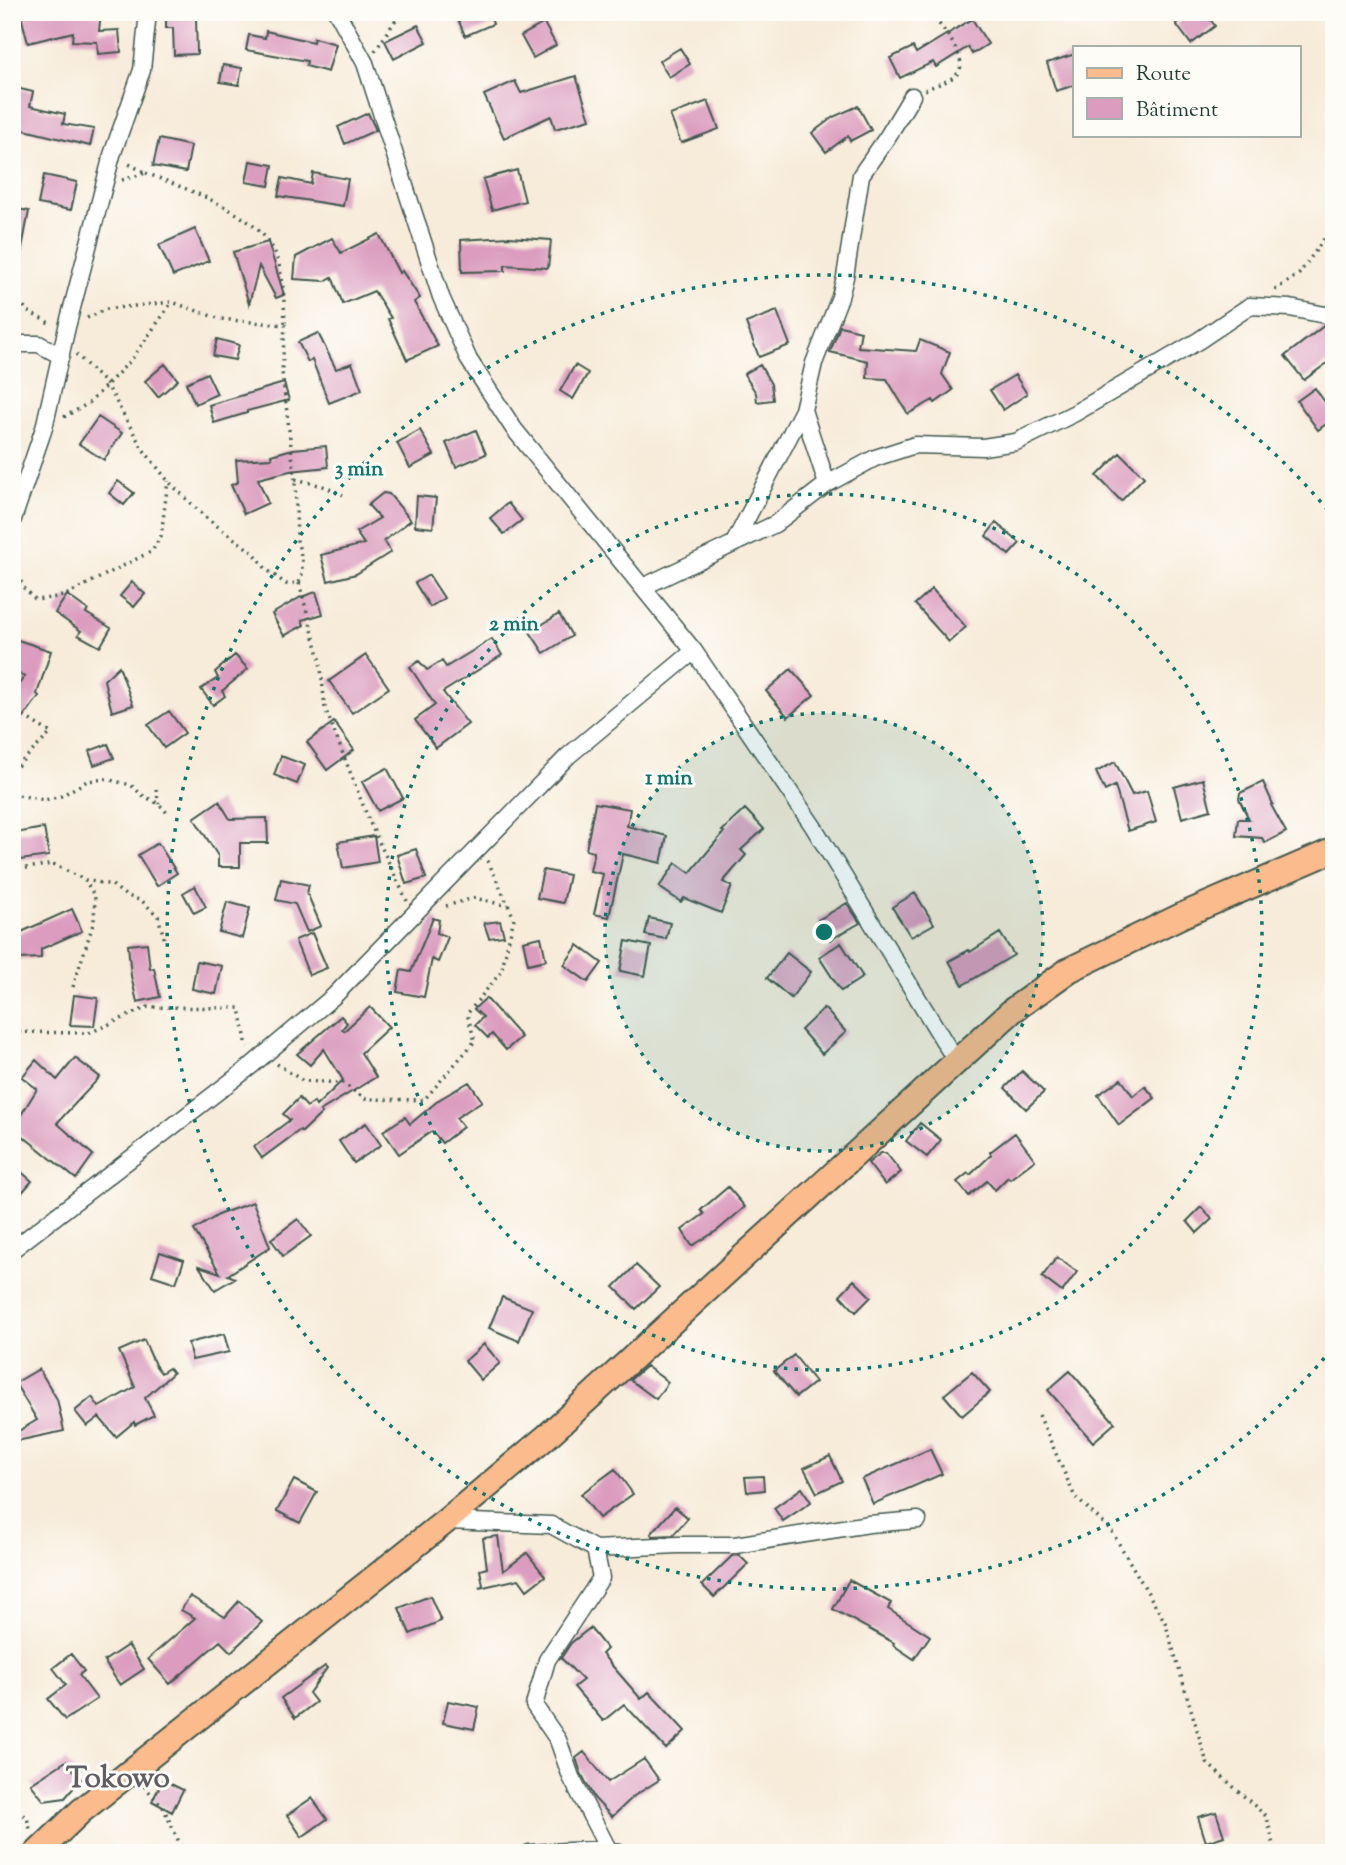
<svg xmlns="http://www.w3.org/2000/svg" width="1346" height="1865" font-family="'Sorts Mill Goudy',serif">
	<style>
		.building { fill: #db9cbf }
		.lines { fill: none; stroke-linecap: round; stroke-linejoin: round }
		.minor-casing { stroke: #3f574d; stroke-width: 19 }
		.primary-casing { stroke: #3f574d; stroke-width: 28 }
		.path { stroke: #3f574d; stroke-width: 3.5; stroke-dasharray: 2 5; stroke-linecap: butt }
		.minor { stroke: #fff; stroke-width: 16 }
		.primary { stroke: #fbbb8c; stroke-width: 24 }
		.ring { fill: none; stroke: #0f766e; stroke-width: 3.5; stroke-dasharray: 3.5 7 }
		.labels { text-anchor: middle; stroke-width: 6; stroke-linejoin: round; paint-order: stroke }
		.neighbourhood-label { font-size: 30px; font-weight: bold; fill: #615e65; stroke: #fdfcf7 }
		.centre { fill: #0f766e; stroke: #fdfcf7; stroke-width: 3.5 }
		.ring-label { font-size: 21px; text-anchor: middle; font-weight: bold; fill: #0f766e; stroke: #fdfcf7; stroke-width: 6; stroke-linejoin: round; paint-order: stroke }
	</style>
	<rect width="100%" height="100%" fill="#fdfcf7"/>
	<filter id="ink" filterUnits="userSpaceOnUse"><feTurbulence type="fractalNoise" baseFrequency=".0143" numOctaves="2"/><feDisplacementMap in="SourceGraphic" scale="14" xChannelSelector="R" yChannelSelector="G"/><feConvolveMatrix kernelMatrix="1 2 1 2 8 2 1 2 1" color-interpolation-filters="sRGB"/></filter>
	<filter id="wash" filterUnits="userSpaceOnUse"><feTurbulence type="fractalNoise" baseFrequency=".00686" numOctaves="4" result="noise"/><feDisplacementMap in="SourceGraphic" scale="28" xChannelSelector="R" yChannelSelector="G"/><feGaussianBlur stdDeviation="1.57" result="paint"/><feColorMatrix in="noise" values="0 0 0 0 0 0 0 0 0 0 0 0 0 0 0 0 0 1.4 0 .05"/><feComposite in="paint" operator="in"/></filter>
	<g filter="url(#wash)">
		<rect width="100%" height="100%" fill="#f7ebd9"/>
		<g id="blocks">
			<path class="building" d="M20 12H101L99 31 119 30 121 52 98 54 97 42 72 41 73 32 28 43Z
				M166 12H193V18H196L197 54 174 55 173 28H166Z
				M455 12H489L493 24 465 36Z
				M1192 12H1205L1215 26 1191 44 1176 24Z
				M972 19 988 44 972 54 968 47 936 67 933 62 900 78 890 58 913 47 916 53Z
				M544 23 556 45 533 58 521 36Z
				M418 25 427 42 394 59 385 41Z
				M266 31 313 42 314 38 336 44 328 72 306 66 307 61 246 50 249 35 265 38Z
				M680 48 690 64 669 77 659 61Z
				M1075 54V85L1056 91 1047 63Z
				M223 65 242 68 239 85 220 82Z
				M576 76 590 119 555 129 551 116 504 138 484 95 515 81 521 93Z
				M12 87 33 92 30 106 65 114 63 124 94 129 90 146 12 127Z
				M708 101 719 129 681 143 670 115Z
				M858 106 871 130 850 141 848 136 826 152 812 133 833 117Z
				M368 113 376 130 345 144 338 127Z
				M159 139 191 146 186 172 153 166Z
				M250 161 273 165 269 186 246 182Z
				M517 170 525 201 492 210 483 179Z
				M313 173 348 179 343 206 278 196 282 178 311 184Z
				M44 175 77 182 71 210 38 204Z
				M12 208 29 211 20 259 12 258Z
				M195 229 209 261 173 276 159 245Z
				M379 234 399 273 402 271 420 298 414 302 438 346 407 360 388 319 391 318 374 291 343 304 332 277 325 281 294 279 296 257 332 238 341 253Z
				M509 237 551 240 548 268 505 265V271L462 272 461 240Z
				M268 242 284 295 276 298 259 266 249 304 233 252Z
				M777 311 790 345 759 357 746 323Z
				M1325 325 1334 336V358L1304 380 1285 356Z
				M840 326 861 331 858 347 916 351 920 340 950 352 942 374 953 390 935 403 933 400 908 414 887 379 867 378 868 361 830 352Z
				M318 333 336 369 352 363 362 390 329 403 312 360 308 362 298 342Z
				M217 339 239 345 235 360 213 356Z
				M165 364 178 380 158 397 145 381Z
				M575 365 588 373 573 399 560 391Z
				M760 365 771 384 773 400 757 402 756 393 744 374Z
				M207 373 217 394 195 404 186 383Z
				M1015 375 1027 394 1003 410 990 390Z
				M284 383 289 400 247 411V413L214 423 209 405Z
				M1315 388 1334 415V418L1318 430 1297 401Z
				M98 417 122 433 104 460 79 444Z
				M420 430 434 455 410 468 397 443Z
				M476 430 486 454 456 467 446 443Z
				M326 446 328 467 290 471 258 479 268 503 244 514 231 485 238 482 236 460 272 458 271 455 293 449Z
				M1120 453 1144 477 1121 501 1097 476Z
				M118 481 134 493 124 505 109 493Z
				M383 493 389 494 411 520 384 541 391 552 356 574 328 581 321 555 364 544 356 532 380 518 368 505Z
				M417 496 436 498 433 528 415 526Z
				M508 503 522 520 504 534 490 518Z
				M996 523 1020 543 1009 555 986 536Z
				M429 575 444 598 430 607 415 583Z
				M132 582 145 594 134 607 120 596Z
				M932 589 966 627 949 642 915 604Z
				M316 592 323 614 302 620 304 625 284 636 272 614 301 597Z
				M67 595 88 610 86 613 111 628 100 647 78 635 81 631 55 613Z
				M559 614 572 636 544 653 530 632Z
				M15 639 51 651 37 694 39 696 12 733V693L25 676 12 672V648Z
				M492 639 502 655 443 692 468 724 436 748 415 720 435 705 410 667 419 661 427 670 442 661 446 667Z
				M235 655 248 669 222 691 225 696 213 705 201 689 218 678 215 672Z
				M366 655 389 688 352 713 329 681Z
				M119 666 133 705 112 712 104 680Z
				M791 669 814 695 788 717 766 691Z
				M169 711 185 733 164 748 148 725Z
				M334 722 354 750 327 770 307 742Z
				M108 744 114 758 94 765 89 751Z
				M281 756 305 765 297 784 274 775Z
				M1115 762 1132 795 1147 791 1156 822 1128 831 1115 786 1105 791 1096 772Z
				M387 768 403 798 378 811 362 782Z
				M1203 779 1211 810 1182 818 1174 787Z
				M1263 782 1273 804 1271 805 1286 832 1265 843 1262 838 1236 836 1238 819H1249L1239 799 1240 793Z
				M219 801 230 819 267 818 268 843H240V867H218V856L194 818Z
				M595 803 630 809 627 826 667 836 661 863 623 854 609 917 594 914 603 874 590 871 594 852 586 850Z
				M745 809 764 829 741 850 746 855 723 882 732 886 721 913 684 898 681 902 659 887 676 863 690 873 724 832 722 831Z
				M44 828 49 856 20 860 15 833Z
				M374 836 378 862 343 868 338 842Z
				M158 843 177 873 157 886 138 855Z
				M416 849 426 878 406 884 397 855Z
				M543 870 569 875 563 903 537 898Z
				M281 879 309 885 307 893 321 926 307 932 295 904 276 900Z
				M195 886 206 907 194 913 183 893Z
				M915 893 934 924 911 937 892 907Z
				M227 902 250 908 242 938 219 932Z
				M847 903 860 923 830 940 818 920Z
				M72 909 82 931 41 949V958L18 959 17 934Z
				M433 918 439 920 437 933 448 937 438 962 432 959 424 997 397 992 401 970 411 972Z
				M649 918 670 923 666 939 645 935Z
				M500 921 504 936 489 938 484 923Z
				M312 933 327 968 309 975 295 940Z
				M1000 933 1014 955 963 985 949 961 969 950 970 952Z
				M541 937 546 960 528 964 523 941Z
				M626 941 651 946 645 976 620 971Z
				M147 943 150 969 154 968 160 997 137 1002 131 976 128 945Z
				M841 943 863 977 841 991 819 957Z
				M578 945 602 963 588 982 564 965Z
				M787 953 811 972 791 998 767 978Z
				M197 961 222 966 216 994 192 989Z
				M74 995 98 998 94 1026 70 1025Z
				M486 998 521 1037 506 1050 492 1034 488 1038 475 1025 483 1017 474 1009Z
				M370 1007 389 1027 361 1053 376 1077 320 1111 322 1113 302 1132 300 1130 262 1158 254 1147 290 1120 283 1114 299 1098 307 1107 314 1102 316 1106 343 1080 324 1049 310 1065 297 1054 341 1016 347 1023 342 1029 344 1031Z
				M824 1008 846 1032 822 1054 801 1030Z
				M75 1058 100 1077 57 1123 93 1155 76 1179 13 1128 37 1089 22 1077 36 1060 57 1080Z
				M1022 1071 1044 1092 1026 1109 1005 1088Z
				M1121 1079 1133 1096 1145 1086 1155 1098 1119 1125 1098 1095Z
				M469 1082 482 1101 456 1118 463 1127 442 1143 432 1131 399 1154 383 1131 405 1117 410 1124 440 1099Z
				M366 1123 381 1145 354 1163 339 1141Z
				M920 1123 941 1140 927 1157 906 1141Z
				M1015 1133 1035 1160 1010 1179 1008 1177 995 1190 987 1181 969 1196 957 1182 968 1173 970 1175 991 1155 990 1152Z
				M881 1153H886L901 1172 885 1185 868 1163Z
				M12 1164 32 1181 12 1204Z
				M728 1187 745 1207 718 1230 692 1246 682 1230 704 1214 701 1210Z
				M253 1202 270 1247 228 1275 235 1278 215 1290 199 1266 220 1273 194 1230 220 1214Z
				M1201 1207 1212 1219 1197 1233 1187 1221Z
				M298 1219 311 1236 283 1256 271 1239Z
				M160 1252 184 1260 176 1283 152 1275Z
				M1057 1257 1077 1272 1062 1292 1042 1277Z
				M636 1265 659 1287 636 1309 614 1287Z
				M854 1280 871 1297 856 1312 840 1295Z
				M502 1297 532 1309 519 1341 489 1328Z
				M224 1334 229 1352 192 1360 188 1343Z
				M144 1340 155 1365 161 1373 169 1368 173 1373 145 1398 154 1415 135 1425 134 1422 116 1437 99 1417 87 1426 75 1411 92 1397 99 1407 135 1387 119 1351Z
				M484 1344 500 1363 481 1380 465 1361Z
				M794 1355 815 1382 796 1397 774 1371Z
				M646 1366 668 1382 656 1399 630 1380Z
				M39 1369 57 1399 64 1431 12 1442V1435L37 1420 15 1383Z
				M1070 1371 1115 1423 1093 1442 1048 1390Z
				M972 1372 990 1392 962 1416 944 1395Z
				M930 1449 942 1474 873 1504 862 1479Z
				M830 1456 842 1481 817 1493 804 1468Z
				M615 1469 633 1494 599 1518 581 1494Z
				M763 1476 764 1490 747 1492 745 1477Z
				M294 1480 317 1492 300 1523 277 1511Z
				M802 1488 811 1502 783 1521 774 1508Z
				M675 1507 688 1518 673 1535 653 1536 651 1534Z
				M498 1536 503 1571 527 1553 545 1576 527 1590 519 1579 479 1588 483 1585 480 1570 487 1568 483 1538Z
				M739 1555 748 1564 714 1597 702 1585 732 1556Z
				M849 1580 891 1603 888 1609 930 1636 914 1659 893 1645 894 1643 833 1609Z
				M190 1596 225 1617 239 1601 262 1622 231 1652 220 1641 170 1684 148 1659 195 1618 181 1610Z
				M430 1596 441 1621 410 1634 399 1608Z
				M590 1628 607 1649 602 1654 641 1699 649 1692 685 1731 666 1749 624 1704 603 1721 574 1687 583 1680 561 1658 571 1643Z
				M128 1645 144 1669 120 1685 104 1661Z
				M71 1654 84 1671 79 1675 97 1699 65 1720 48 1699 66 1685 53 1668Z
				M325 1666 327 1668 309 1693 316 1702 295 1718 281 1698Z
				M448 1701 479 1707 474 1729 443 1723Z
				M584 1752 608 1782 644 1759 659 1780 634 1796 612 1817 594 1798 581 1773 576 1758Z
				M66 1761 81 1779 65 1798 44 1801 31 1784Z
				M163 1780 183 1790 172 1812 152 1801Z
				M312 1798 327 1819 302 1837 287 1815Z
				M1216 1812 1224 1836 1206 1842 1198 1817Z"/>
		</g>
	</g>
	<g filter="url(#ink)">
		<use href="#blocks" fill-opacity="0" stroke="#3f574d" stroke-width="2"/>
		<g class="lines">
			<defs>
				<path id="minor" d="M337 12 365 63 441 297 469 360 514 429 694 651 813 826 956 1061
					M12 344H39L61 356
					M803 410 827 484
					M12 522 44 428 67 327 112 155 142 70 148 12
					M734 543 803 410 814 363 840 297 845 277 861 175 888 136 912 96
					M643 587 775 524 827 484 875 458 915 445 983 447 1016 442 1075 413 1198 341 1250 306 1290 308 1325 315 1334 313
					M12 1250 251 1066 334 996 568 756 694 651
					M446 1521 551 1525 595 1549 601 1578 547 1660 534 1705 558 1740 571 1777 608 1849
					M595 1549 677 1545H735L869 1524 918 1520
					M529 1853 608 1849 619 1853"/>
				<path id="primary" d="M37 1853 81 1811 446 1521 545 1438 1013 1010 1069 970 1183 915 1334 850"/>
			</defs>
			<use href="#minor" class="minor-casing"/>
			<use href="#primary" class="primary-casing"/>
			<path class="path" d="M375 51 401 12
				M925 90C935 85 948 82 956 75 973 61 939 25 930 12
				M146 173C185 189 260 213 276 255 284 278 284 302 285 325
				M122 180 146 173 127 163
				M12 289 27 311 51 324
				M1275 290 1299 274 1334 225
				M87 318 107 309 172 302 220 319 285 325 282 372 295 479
				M76 354 107 385 142 448 168 481 205 517 255 554 266 569 286 584 299 583 302 574V559L297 540 295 479 323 486 343 495
				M64 417 89 403 132 359 172 302
				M12 571 18 575 24 588 36 600 64 596 152 551 161 536 168 481
				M299 583 320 659 325 708 370 823 407 901
				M12 709 51 733 12 771
				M156 789 159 804
				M12 794 45 800 61 796 87 781 106 779 131 785 142 795 159 804 169 815
				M12 870 53 864 85 880 112 885 125 895 142 901 158 916 164 938
				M446 906 474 898 509 906
				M73 987 94 921 95 897 85 880
				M12 1032 89 1033 148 1007 240 1008 247 1047
				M277 1064 303 1081 343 1083 365 1099 424 1100 475 1041 467 1014 501 972 514 918 487 859
				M1039 1415 1075 1497 1111 1530 1165 1622 1207 1763 1267 1817 1275 1853
				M144 1786 163 1807 184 1853
				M12 1806 27 1818 31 1832"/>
			<use href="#minor" class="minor"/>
			<use href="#primary" class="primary"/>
		</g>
	</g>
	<circle cx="824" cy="932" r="219" fill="#0f766e" fill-opacity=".12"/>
	<g class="ring">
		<circle cx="824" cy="932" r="219"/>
		<circle cx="824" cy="932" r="438"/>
		<path d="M1331 1350A657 657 0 1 1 1331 514"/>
	</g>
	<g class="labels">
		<g class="neighbourhood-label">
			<text x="118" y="1787">Tokowo</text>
		</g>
	</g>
	<circle cx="824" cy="932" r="10" class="centre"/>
	<g class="ring-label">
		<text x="359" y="475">3 min</text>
		<text x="514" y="630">2 min</text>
		<text x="669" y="784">1 min</text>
	</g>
	<rect width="1346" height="1865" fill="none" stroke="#fdfcf7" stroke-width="42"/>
	<rect x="1073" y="46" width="228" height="91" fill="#fdfcf7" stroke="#a4b0a9" stroke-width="2"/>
	<rect x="1087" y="68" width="35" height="10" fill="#fbbb8c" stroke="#a4b0a9" stroke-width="2"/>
	<text x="1136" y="80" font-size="21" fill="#1f3d34">Route</text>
	<rect x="1087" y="98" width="35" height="21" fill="#db9cbf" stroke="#a4b0a9" stroke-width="2"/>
	<text x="1136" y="116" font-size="21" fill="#1f3d34">Bâtiment</text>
</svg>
